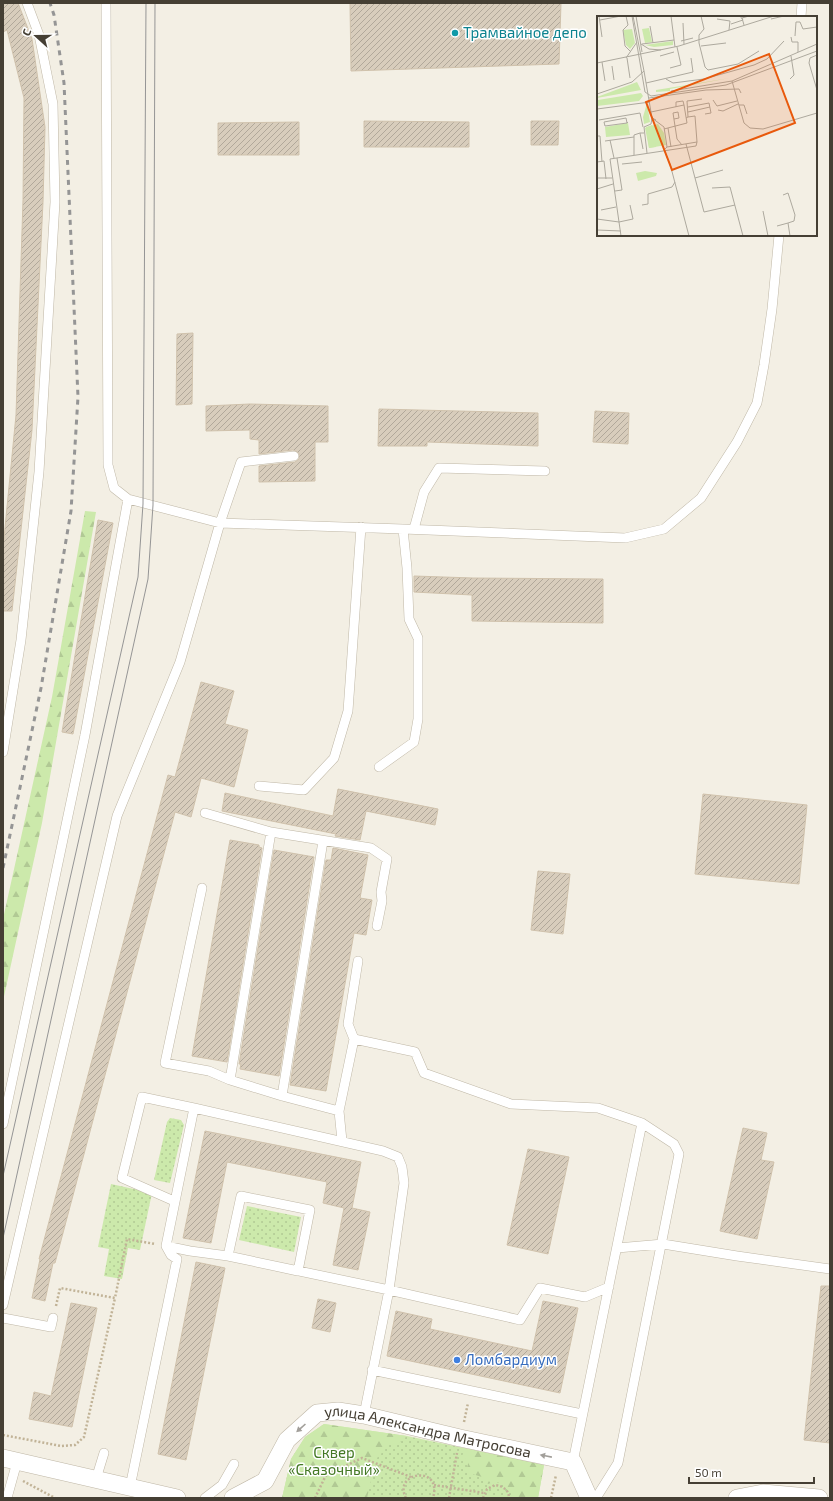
<svg xmlns="http://www.w3.org/2000/svg" width="833" height="1501" font-family="'Exo 2',sans-serif">
	<style>
		.green { fill: url(#green-dots) }
		.forest { fill: url(#forest-firs) }
		.building { fill: url(#building-hatch); stroke: #d0c2ac }
		.lines { fill: none; stroke-linecap: round; stroke-linejoin: round }
		.lane-casing { stroke: #bfb7a6; stroke-width: 10 }
		.street-casing { stroke: #bfb7a6; stroke-width: 18 }
		.path { stroke: #c1b397; stroke-width: 2.5; stroke-dasharray: 2 2; stroke-linecap: butt }
		.lane { stroke: #fff; stroke-width: 9 }
		.street { stroke: #fff; stroke-width: 17 }
		.tram { stroke: #959595; stroke-width: 1 }
		.rail { stroke: #959595; stroke-width: 3; stroke-dasharray: 5 5; stroke-linecap: butt }
		.oneway { fill: #a29f9a }
		.culture-dot { fill: #0f9aa8; stroke: #fff; stroke-width: 1.5 }
		.shop-dot { fill: #3f7fe0; stroke: #fff; stroke-width: 1.5 }
		.labels { text-anchor: middle; stroke-width: 3; stroke-linejoin: round; paint-order: stroke }
		.culture-label { font-size: 15px; fill: #0d838f; stroke: #fff; text-anchor: start }
		.shop-label { font-size: 15px; fill: #366cbe; stroke: #fff; text-anchor: start }
		.street-label { font-size: 15px; fill: #453f34; stroke: #fff }
		.park-label { font-size: 15px; fill: #447925; stroke: #fff }
		.inset-road { fill: none; stroke: #ada99e; stroke-width: 1 }
		.view { fill: #e8590c; fill-opacity: 0.15; stroke: #e8590c; stroke-width: 2 }
		.inset-edge { fill: none; stroke: #453f34; stroke-width: 2 }
	</style>
	<defs>
		<pattern id="green-dots" width="8" height="8" patternUnits="userSpaceOnUse"><rect width="8" height="8" fill="#cce9ab"/><path d="M2 2h.1M6 6h.1" fill="none" stroke="#b1c994" stroke-width="1.8" stroke-linecap="round"/></pattern>
		<pattern id="forest-firs" width="22" height="20" patternUnits="userSpaceOnUse"><rect width="22" height="20" fill="#cce9ab"/><path d="M5 1l3.5 6h-7zM16 11l3.5 6h-7z" fill="#b1c994"/></pattern>
		<pattern id="building-hatch" width="6" height="6" patternUnits="userSpaceOnUse"><rect width="6" height="6" fill="#d8cdbc"/><path d="M-1 1l2-2M0 6l6-6M5 7l2-2" fill="none" stroke="#b1a89a"/></pattern>
	</defs>
	<rect width="100%" height="100%" fill="#f3efe4"/>
	<path class="green" d="M170 1118 181 1120 184 1125 170 1183 154 1180 167 1122Z
		M111 1184 152 1193 140 1250 128 1248 122 1279 104 1276 109 1249 98 1247Z
		M247 1206 301 1217 294 1252 239 1240Z
		M324 1424 407 1436 544 1465 538 1498H282L291 1459 305 1437Z"/>
	<path class="forest" d="M85 511 96 512 42 823 3 1001V919L52 697Z
		M324 1424 407 1436 399 1443H391L376 1459 367 1498H282L291 1459 305 1437Z
		M464 1448 544 1465 538 1498H513C511 1486 500 1479 488 1484L482 1477 466 1472 469 1460 462 1458Z"/>
	<path class="building" d="M3 3H18L32 39 45 127 43 202 32 430 12 611H3V548L16 415 23 200 24 98 7 30 3 32Z
		M350 3H561L559 64 351 71Z
		M364 121 469 122V147H364Z
		M531 121H559L558 145H531Z
		M299 122V155H218V123Z
		M193 333 192 404 176 405 177 334Z
		M250 404 328 406V442H315V481L259 482V466L295 462 299 459V453L293 450 259 454V440L250 439V430L206 431V406Z
		M379 409 538 413V446L427 442V446H378Z
		M595 411 629 413 628 444 593 442Z
		M98 520 113 523 73 734 62 732Z
		M414 576 473 578 603 579V623L472 621V595L414 592Z
		M201 682 234 691 225 724 248 730 234 787 201 778 191 817 175 812 55 1263H53L45 1301 32 1298 40 1259H39L168 775 175 777Z
		M338 789 438 809 435 825 366 811 360 840 335 836 336 834 222 811 225 793 333 816Z
		M703 794 807 805 799 884 695 874Z
		M230 840 259 845V847L262 848 227 1062 192 1056Z
		M333 848 368 855 360 898 372 900 366 935 354 933 326 1091 290 1085 326 860H331Z
		M274 850 314 857 279 1076 240 1069 241 1064H239Z
		M538 871 570 874 563 934 531 930Z
		M743 1128 767 1133 761 1160 774 1162 757 1239 720 1231Z
		M205 1131 361 1162 352 1208 370 1212 358 1270 333 1265 344 1208 323 1203 327 1182 227 1162 211 1243 183 1238Z
		M528 1149 569 1157 548 1254 507 1245Z
		M196 1262 225 1268 186 1460 158 1454Z
		M821 1286H830V1443L804 1440Z
		M318 1299 336 1303 330 1332 312 1328Z
		M543 1301 578 1308 560 1393 387 1356 396 1311 432 1319 430 1329 532 1351Z
		M71 1303 97 1308 72 1427 29 1419 34 1392 51 1396Z"/>
	<g class="lines">
		<defs>
			<path id="lane" d="M106 3 108 465 114 488 128 499 220 523 403 529 625 538 664 529 701 498 737 442 757 403 764 365 772 309 779 235
				M801 17 802 3
				M414 529 424 492 439 468 545 471
				M3 752 21 640 39 472 55 202 53 104 39 35 27 3
				M379 767 414 742 418 719V638L409 619 407 568 403 529
				M259 786 304 790 334 758 348 711 361 527
				M205 813 271 832
				M202 888 165 1063 209 1071 230 1080 282 1096 339 1111 342 1141
				M354 1039 348 1024 358 961
				M230 1080 271 832 371 848 387 859 381 892 382 901 377 926
				M282 1096 323 841
				M339 1111 354 1039 415 1052 424 1073 511 1104 598 1108 642 1123
				M3 1124 85 735 128 499
				M241 1196 310 1210 298 1271 228 1256Z
				M174 1201 122 1178 142 1097 194 1108
				M166 1246 190 1251 228 1256 389 1290 520 1320 540 1288 585 1297 609 1287
				M617 1248 663 1244 737 1256 830 1269
				M3 1305 117 816 180 662 220 523 241 462 294 456
				M3 1318 51 1327 53 1318
				M372 1370 582 1414
				M573 1462 642 1123 674 1144 679 1154 618 1463 596 1498
				M96 1479 104 1453
				M130 1487 177 1259 171 1255 166 1246 194 1108 383 1151 398 1157 402 1167 404 1183 389 1290 364 1415
				M7 1498 17 1462
				M205 1498 222 1485 234 1464"/>
			<g id="street">
				<path d="M3 1458 177 1498"/>
				<path id="s1" d="M233 1498 265 1481 287 1440 317 1413 338 1411 364 1415 460 1438 573 1462 589 1498"/>
				<path d="M737 1498 763 1493 819 1498"/>
			</g>
		</defs>
		<use href="#lane" class="lane-casing"/>
		<use href="#street" class="street-casing"/>
		<path class="path" d="M56 1306 60 1288 115 1298 127 1239 155 1244
			M464 1422 468 1403
			M3 1435 61 1446 75 1445 84 1437 115 1298
			M23 1481 55 1498
			M434 1485 484 1493
			M315 1498 326 1475 362 1458 411 1477
			M406 1498C392 1472 443 1464 433 1498
			M449 1498 457 1453
			M483 1498 487 1489 495 1485C503 1486 509 1490 509 1498
			M551 1498 556 1475"/>
		<use href="#lane" class="lane"/>
		<use href="#street" class="street"/>
		<path class="tram" d="M3 1176 138 577 143 504 146 3
			M3 1238 148 579 153 505 155 3"/>
		<path class="rail" d="M3 868 41 688 71 511 78 397 64 83 54 15 50 3"/>
	</g>
	<defs><path id="oneway-solid" d="M-6-.8H1V-3.2L6.5 0L1 3.2V.8H-6Z"/></defs>
	<g class="oneway">
		<use href="#oneway-solid" transform="translate(301 1428) rotate(138)"/>
		<use href="#oneway-solid" transform="translate(546 1456) rotate(-169)"/>
	</g>
	<circle class="culture-dot" cx="455" cy="33" r="4"/>
	<circle class="shop-dot" cx="457" cy="1360" r="4"/>
	<g class="labels">
		<g class="culture-label">
			<text x="463" y="38">Трамвайное депо</text>
		</g>
		<g class="shop-label">
			<text x="465" y="1365">Ломбардиум</text>
		</g>
		<g class="street-label">
			<text dy="5" stroke="none"><textPath href="#s1" startOffset="236">улица Александра Матросова</textPath></text>
		</g>
		<g class="park-label">
			<text x="334" y="1458">Сквер<tspan x="334" dy="17">«Сказочный»</tspan></text>
		</g>
	</g>
	<g transform="translate(597 16)">
		<rect width="220" height="220" fill="#f3efe4"/>
		<path d="M31 107 33 119 9 121 8 111ZM61 108 67 117 69 129 52 132 49 111ZM48 155 60 157 59 160 41 165 39 157Z" fill="#cce9ab"/>
		<path d="M52 12 55 26 48 27 45 13ZM35 13 38 27 33 33 29 29 26 14ZM76 25V29L57 31 48 29ZM133 62 73 73V75L59 76V74ZM40 66 44 74 0 82V81ZM44 77 46 80 42 85 0 90 1 84ZM50 87 53 106 47 108 46 101ZM55 109 59 131 52 132 48 112Z" fill="#cce9ab"/>
		<path class="inset-road" d="M2 0 5 21M29 0 31 9 26 14 28 30 34 36M35 0 48 76 54 80 129 69 220 35M39 0 45 36M74 0 78 31M104 0 107 13 102 19V27L108 51 111 54 141 48 162 35M120 3 133 5 132 14M174 3 187 0M3 4 24 0M86 7 87 28M134 8 146 4 143 0M147 9 145 2 152 0M53 10 56 27M198 20 199 6H203L206 13 220 11M194 21 195 26H201V36M84 25 96 22M44 28 52 33 64 34M45 28 77 24M220 28 135 65 147 107 153 112 166 113 220 97M104 30 129 27M220 39 213 42 212 47 220 74M63 40 77 36M29 42 40 26M30 42 33 62M5 46 8 65M0 47 82 30 177 0M15 50 17 64M73 52 84 49 80 31M47 55 55 102 59 104M69 63 76 67 107 63 157 49 170 43 187 25M193 63 197 59 194 40M49 67 96 56 94 42M74 75 135 65M0 78 35 66 47 55 36 0M52 82 109 74 142 73 144 77M116 84 120 90 140 85M142 89H147L150 98M79 91V86L86 85 87 89M91 91 112 87 114 97 108 98M0 93 53 86M121 94 126 95 141 88M54 96 87 89 90 107 67 113M91 96 113 91M76 97 80 123 85 129M76 97 81 96 82 102 77 103M91 101 98 100 100 126M89 102 91 101 90 85 105 83M2 104 43 97 46 111M30 107 29 102 7 106 8 110 30 107 31 106M71 112 74 131M0 120H3L5 146M13 124 17 142M8 125 37 121M89 128 107 196 138 189M46 133 43 117H47M50 137 47 111 54 108 55 102 67 111 70 131 67 134 73 148 92 220M37 139V119L43 117M13 143 99 130 100 126 70 131M13 143 24 220M0 146 7 145 9 163M25 148 45 146M0 162H15M98 162 126 154M115 172 133 171 146 220M0 173 16 168M18 175 25 174 20 142M186 179 191 177 198 199 197 205 191 207M45 189 51 188V178L75 171 78 166M4 194 19 191M166 195 171 220M0 203 22 206 36 203 33 189M180 210 191 207 193 220M0 214 24 215"/>
		<path class="view" d="M172 38 198 107 75 154 49 86Z"/>
		<rect width="220" height="220" class="inset-edge"/>
	</g>
	<rect width="833" height="1501" fill="none" stroke="#453f34" stroke-width="8"/>
	<g transform="translate(36 36) rotate(291)" stroke="#ffffff" stroke-width="3" paint-order="stroke">
	<path d="M0-3L7 15L0 10L-7 15Z" fill="#453f34"/>
	<text y="-6" font-size="11" font-weight="bold" text-anchor="middle" fill="#453f34">С</text>
	</g>
	<path d="M689 1477v6h125v-6" fill="none" stroke="#453f34" stroke-width="2"/>
	<text x="695" y="1477" font-size="12" fill="#453f34" stroke="#ffffff" stroke-width="3" paint-order="stroke">50 m</text>
</svg>
